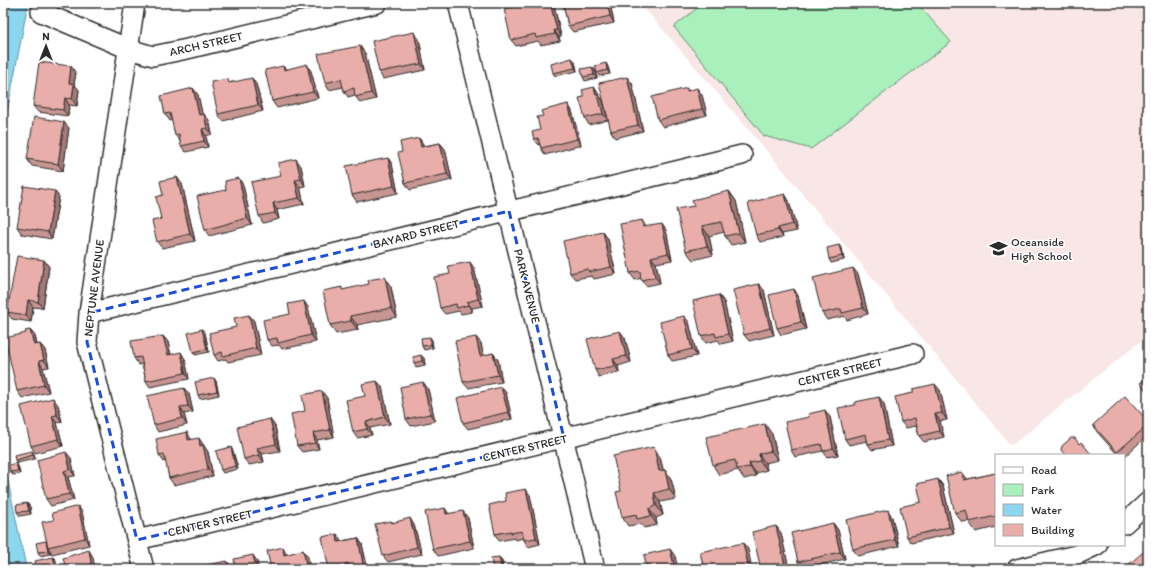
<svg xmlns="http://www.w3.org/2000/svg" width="1151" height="572" font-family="Itim,sans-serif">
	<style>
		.built { fill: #f8e7e6 }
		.green { fill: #a9f0bd; stroke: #6a8e74 }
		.water { fill: #8cd7ed; stroke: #65929f }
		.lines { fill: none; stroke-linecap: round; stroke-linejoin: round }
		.minor-casing { stroke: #2b2b2b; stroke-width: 22 }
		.minor { stroke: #fff; stroke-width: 19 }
		.wall { fill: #c89692; stroke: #2b2b2b }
		.shaded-wall { fill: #a37a77; stroke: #2b2b2b }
		.building { fill: #e9aeaa; stroke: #2b2b2b }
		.marked { fill: none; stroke: #1d4ed8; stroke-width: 3; stroke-dasharray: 8 5; stroke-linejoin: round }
		.labels { text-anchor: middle; stroke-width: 3; stroke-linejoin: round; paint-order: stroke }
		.street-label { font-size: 12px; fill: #2b2b2b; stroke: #fff }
		.poi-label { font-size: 12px; fill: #2b2b2b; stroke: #fff; text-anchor: start }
	</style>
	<rect width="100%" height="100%" fill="#fff"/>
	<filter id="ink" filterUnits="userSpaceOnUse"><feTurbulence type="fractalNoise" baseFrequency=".025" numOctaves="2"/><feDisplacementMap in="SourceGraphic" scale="8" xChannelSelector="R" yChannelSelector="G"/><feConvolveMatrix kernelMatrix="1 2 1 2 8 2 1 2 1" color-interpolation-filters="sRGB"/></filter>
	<g filter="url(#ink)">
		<path class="built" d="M640 3H1148V335L1011 446 778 164Z"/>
		<path class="green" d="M703 3H917L951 42 811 149 764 136 674 27Z"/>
		<path class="water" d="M3 3H28L3 134Z
			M3 458 25 562V569H3Z"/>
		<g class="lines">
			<defs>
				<path id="minor" d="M135 3 89 313 87 342 144 569
					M458 3 595 569
					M41 12 129 49 153 56 187 49 377 3
					M89 313 742 155
					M1124 524 1148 502
					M137 540 913 354
					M1017 569 1076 555 1097 545"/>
			</defs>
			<use href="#minor" class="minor-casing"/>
			<use href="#minor" class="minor"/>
		</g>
		<path class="wall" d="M563 3H610L614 23 573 32 568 26Z
			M554 5 561 36 559 37 560 41 541 45 538 41 516 46 511 40Z
			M419 39 425 70 383 79 379 72Z
			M365 53 376 99 360 103 355 95 348 97 344 91 343 87 329 90 325 83Z
			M572 58 575 62 577 71 555 76 553 73Z
			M606 63 608 67 610 74 599 76 597 73Z
			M283 66 286 69 311 71 318 98 277 108 272 101Z
			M592 67 595 70 597 78 585 81 583 77Z
			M76 73 74 84 79 90 77 106 69 105 68 116 38 112 33 106Z
			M231 82 256 84 263 111 223 121 218 114Z
			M632 83 643 131 615 138 611 131Z
			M594 87 603 101 608 120 589 125 585 118 584 97Z
			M193 88 198 95 202 114 209 120 212 134 206 136 208 147 186 152 181 146 180 141 175 135 172 120 170 121 165 114Z
			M688 90 702 95 707 115 663 127 658 120Z
			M568 104 572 111 581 145 545 155 541 148 540 145H539L534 139 540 130 543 116Z
			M69 128 63 171 32 166 27 159Z
			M419 138 423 144 424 146 440 143 445 149 452 180 410 190 405 183 402 152Z
			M388 158 392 164 398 193 357 202 352 195Z
			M301 166 305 186 300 187 304 204 277 210 279 219 263 223 259 216 281 176Z
			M182 184 195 241 162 248 157 242 161 219 163 195Z
			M243 185 252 225 209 236 205 230Z
			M729 191 736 201 745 242 731 245 725 236 724 232 709 236 713 255 693 260 686 251 694 206Z
			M785 194 789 201 797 231 782 234 783 237 760 242 756 235Z
			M59 197 52 239 22 234 17 227Z
			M646 227 666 230 672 260 656 263 660 283 646 286 641 278 635 280 630 273Z
			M603 232 608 239 616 274 594 279 592 276 575 279 570 273Z
			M842 248 844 260 831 263 829 259Z
			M44 260 49 267 43 308 33 307 31 322 12 319 7 312Z
			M474 268 483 306 472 308V312L461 314 459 311 445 314 440 308Z
			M858 274 868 314 847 320 844 316 827 320 822 313Z
			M391 287 397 317 357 325 358 330 336 334 330 325 343 290Z
			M794 289 798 296 806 329 781 335 777 328Z
			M764 290 774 335 749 341 744 335Z
			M719 295 724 302 733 341 721 344 718 340 706 343 701 336Z
			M308 307 316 342 282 349 279 345 272 346 267 340 290 314Z
			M249 315 254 321 261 355 228 362 226 359 218 361 214 355 236 327Z
			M689 322 697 356 672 361 668 355Z
			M30 330 35 336 37 345 40 344 45 350 49 367 43 368 49 392 22 398 17 391 26 333Z
			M205 333 209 352 195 355 193 352Z
			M163 336 168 342 171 355 185 359 189 379 150 387 146 381 142 364 139 365 134 358Z
			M625 338 631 362 618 366 619 372 599 377 595 370Z
			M432 340 433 348 424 350 422 346Z
			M481 343 483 356 493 353 498 360 502 382 468 388 463 382Z
			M421 355 424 358 425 365 416 367 414 363Z
			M216 381 219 395 200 399 198 395Z
			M377 381 382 387 390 424 370 428 372 435 357 438 353 432Z
			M423 382 428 389 435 421 411 426 406 419Z
			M501 387 506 393 512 419 468 429 463 423Z
			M940 390 947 420 940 421 944 437 924 442 919 436 916 426 906 428 901 422Z
			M189 394 193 412 184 414 187 425 158 432 154 425Z
			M879 397 884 404 892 446 872 450 868 444 867 441 849 445 845 439 855 405Z
			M327 398 334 437 317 440 319 449 302 452 297 446 305 411Z
			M58 405 62 422 57 423 63 446 35 453 31 446Z
			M830 417 838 455 827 457 823 451 795 457 791 450Z
			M1148 421V435L1124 457V455H1118L1097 432 1093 425Z
			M275 426 280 451 262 454 264 462 249 465 244 459Z
			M772 434 778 460 765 463 767 470 756 473V476L744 479 738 470 719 475 713 465Z
			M191 439 203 444 204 446 208 452 213 476 174 485 169 478 166 461 164 462 159 455Z
			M233 451 238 469 223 473 221 470Z
			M34 454 35 459 17 463 15 460Z
			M660 457 663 470H665L671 479 676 499 660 502 663 515 656 518 657 525 644 528 641 524 628 526 622 517 621 491Z
			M71 458 75 476 68 477 74 500 51 506 46 499Z
			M18 466 20 474 13 475 10 472Z
			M996 473V527L976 532 969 522V521L962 522 955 513 968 479Z
			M938 479 943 486 954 533 911 543 907 537Z
			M530 495 540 544 528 547 524 540 523 538 516 540 515 538 499 541 495 534Z
			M27 503 30 507 31 514 20 516 17 512Z
			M82 512 89 545 52 554 50 550V554L40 556 38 552 46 541Z
			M449 514 468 518 474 548 438 556 433 549Z
			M892 517 899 546 858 556 853 549Z
			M391 521 392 522 414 525 422 554 388 562 383 556Z
			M833 523 838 530 845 559 803 569 798 562Z
			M776 526 781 533 789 569H761Z
			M358 538 362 544 368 569H329L341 540V541Z
			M502 560 503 569H494Z"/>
		<path class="shaded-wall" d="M550 3H552L554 5 561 36 557 30Z
			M607 3H610L614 23 610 16Z
			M554 30 559 37 560 41 555 34Z
			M414 32 419 39 425 70 421 64Z
			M360 46 365 53 376 99 371 93Z
			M572 58 575 62 577 71 575 68Z
			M606 63 608 67 610 74 607 70Z
			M307 64 311 71 318 98 313 92Z
			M71 66 76 73 73 90 69 83Z
			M592 67 595 70 597 78 594 75Z
			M627 77 632 83 643 131 638 125Z
			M252 78 256 84 263 111 258 105Z
			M74 84 79 90 77 106 72 99Z
			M594 87 603 101 608 120 603 114 596 95Z
			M193 88 198 95 204 121 199 115Z
			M697 88 702 95 707 115 702 109Z
			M65 98 69 105 68 116 63 110Z
			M568 104 572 111 581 145 577 139Z
			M204 114 209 120 212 134 207 128Z
			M64 122 69 128 63 171 58 164Z
			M202 129 206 136 208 147 204 141Z
			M419 138 423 144 425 154 421 147Z
			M440 143 445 149 452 180 447 174Z
			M388 158 392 164 398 193 394 186Z
			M296 159 301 166 305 186 301 179Z
			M177 177 182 184 195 241 190 234Z
			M239 178 243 185 252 225 247 218Z
			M295 180 300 187 304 204 299 198Z
			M55 191 59 197 52 239 48 232Z
			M729 191 736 201 745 242 739 233Z
			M785 194 789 201 797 231 792 224Z
			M273 203 277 210 279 219 275 213Z
			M642 220 646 227H643Z
			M662 224 666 230 672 260 668 253Z
			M702 226 709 236 713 255 707 246Z
			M778 228 782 234 783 237 778 230Z
			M603 232 608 239 616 274 611 267Z
			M839 245 842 248 844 260 842 256Z
			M651 257 656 263 660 283 655 277Z
			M44 260 49 267 43 308 38 302Z
			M470 262 474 268 483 306 478 299Z
			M853 268 858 274 868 314 863 308Z
			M385 277 391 287 397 317 391 308Z
			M759 284 764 290 774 335 770 328Z
			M794 289 798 296 806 329 801 322Z
			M719 295 724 302 733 341 728 334Z
			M28 300 33 307 31 322 26 315Z
			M304 301 308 307 316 342 311 335Z
			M467 302 472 308V312L468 305Z
			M249 315 254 321 261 355 256 348Z
			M350 316 357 325 358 330 351 321Z
			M684 316 689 322 697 356 692 349Z
			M202 329 205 333 209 352 207 349Z
			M30 330 35 336 39 352 34 345Z
			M620 331 625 338 631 362 626 356Z
			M163 336 168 342 172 362 168 355Z
			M430 337 432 340 433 348 431 345Z
			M476 337 481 343 485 363 480 356Z
			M40 344 45 350 49 367 44 360Z
			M181 352 185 359 189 379 185 373Z
			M493 353 498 360 502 382 498 375Z
			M421 355 424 358 425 365 422 361Z
			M613 359 618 366 619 372 615 366Z
			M39 361 43 368 49 392 44 385Z
			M214 378 216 381 219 395 217 391Z
			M377 381 382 387 390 424 385 417Z
			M423 382 428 389 435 421 430 414Z
			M935 384 940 390 947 420 942 413Z
			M501 387 506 393 512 419 508 412Z
			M184 388 189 394 193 412 188 406Z
			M322 391 327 398 334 437 330 430Z
			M879 397 884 404 892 446 888 440Z
			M53 398 58 405 62 422 57 415Z
			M180 407 184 414 187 425 182 418Z
			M825 410 830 417 838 455 833 448Z
			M935 414 940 421 944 437 939 431Z
			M52 416 57 423 63 446 58 439Z
			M270 419 275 426 280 451 276 444Z
			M366 422 370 428 372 435 367 429Z
			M765 424 772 434 778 460 771 451Z
			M187 432 191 439 193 446 188 440Z
			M313 433 317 440 319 449 315 443Z
			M199 438 208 452 213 476 208 469 200 446Z
			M231 447 233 451 238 469 235 466Z
			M654 447 660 457 666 480 659 471Z
			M257 448 262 454 264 462 259 455Z
			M32 451 34 454 35 459 33 455Z
			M66 452 71 458 75 476 70 469Z
			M759 454 765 463 767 470 760 461Z
			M16 463 18 466 20 474 18 471Z
			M749 463 756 473V476L750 467Z
			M665 470 671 479 676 499 669 489Z
			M64 471 68 477 74 500 69 494Z
			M962 472 969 481 964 480Z
			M938 479 943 486 954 533 949 527Z
			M526 489 530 495 540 544 536 538Z
			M654 493 660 502 663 515 656 505Z
			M27 503 30 507 31 514 29 511Z
			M78 506 82 512 89 545 85 538Z
			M445 508 449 514H446Z
			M649 509 656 518 657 525 651 516Z
			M888 510 892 517 899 546 895 540Z
			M463 511 468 518 474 548 470 541Z
			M410 518 414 525 422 554 417 547Z
			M833 523 838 530 845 559 840 552Z
			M776 526 781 533 789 569H787L785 566Z
			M337 534 341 540 343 548 338 542Z
			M358 538 362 544 367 569H364Z
			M46 541 48 547 50 550V554L48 551Z
			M743 543 748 549 752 569H749Z
			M283 547 287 554 284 555Z
			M670 549 675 556 678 569H675Z
			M89 550 93 557 95 569H92Z
			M303 550 308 557 310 569H307Z
			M253 555 257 561 259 569H256Z
			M53 557 56 560 58 569H56Z
			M499 557 502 560 503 569H502L501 567Z
			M227 561 232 568V569H229Z"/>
		<path class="building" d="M531 3H550L557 30H554L555 34 536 38 535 34 511 40 504 9Z
			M563 3H607L610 16 568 26Z
			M414 32 421 64 379 72 372 41Z
			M360 46 371 93 355 97 354 88 344 91 341 79 325 83 318 54Z
			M572 58 575 68 553 73 551 64Z
			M39 62 71 66 69 83 74 84 72 99 65 98 63 110 33 106Z
			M606 63 607 70 597 73 595 66Z
			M307 64 313 92 272 101 265 70 283 66 284 70Z
			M592 67 594 75 583 77 581 69Z
			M627 77 638 125 611 131 599 83Z
			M252 78 258 105 218 114 211 82 228 79 229 83Z
			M594 87 596 95H598L603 114 585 118 579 98 584 97 582 90Z
			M193 88 199 115 204 114 207 128 202 129 204 141 181 146 179 134 175 135 170 113 165 114 161 96Z
			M687 88V91L697 88 702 109 658 120 652 97Z
			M568 104 577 139 541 148 538 138 534 139 532 132 540 130 537 117 543 116 541 111Z
			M34 117 64 122 58 164 27 159Z
			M419 138 421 147 440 143 447 174 405 183 398 153 402 152 400 142Z
			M388 158 394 186 352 195 346 166Z
			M296 159 301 179 295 180 299 198 273 203 275 213 259 216 251 182 281 176 278 163Z
			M177 177 190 234 157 242 152 221 161 219 156 197 163 195 160 181Z
			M239 178 247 218 205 230 197 196 226 190 225 181Z
			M24 186 55 191 48 232 17 227Z
			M729 191 739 233 725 236 721 222 702 226 707 246 686 251 676 209 694 206 692 200Z
			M785 194 792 224 778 228V230L756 235 748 203Z
			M642 220 643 227 662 224 668 253 651 257 655 277 641 280 640 271 630 273 620 224Z
			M603 232 611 267 589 272 588 269 570 273 563 241Z
			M839 245 842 256 829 259 827 248Z
			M17 256 44 260 38 302 28 300 26 315 7 312Z
			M470 262 478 299 467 302 468 305 457 308 456 304 440 308 434 277 450 274 448 266Z
			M853 268 863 308 842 313 841 309 822 313 813 278Z
			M385 277 391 308 350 316 351 321 330 325 323 291 342 287V290L369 284 368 280Z
			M759 284 770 328 744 335 733 290Z
			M794 289 801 322 777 328 769 295Z
			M719 295 728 334 716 337 715 333 701 336 693 301Z
			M304 301 311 335 278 343 277 338 267 340 263 320 290 314 288 304Z
			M249 315 256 348 223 356 222 352 214 355 209 333 236 327 234 318Z
			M684 316 692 349 668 355 660 322Z
			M202 329 207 349 193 352 188 333Z
			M30 330 34 345 40 344 44 360 39 361 44 385 17 391 5 338 26 333 25 331Z
			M620 331 626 356 613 359 615 366 595 370 587 339Z
			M163 336 168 355 181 352 185 373 146 381 141 357 134 358 131 341Z
			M430 337 431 345 422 346 421 338Z
			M476 337 480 356 493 353 498 375 463 382 455 341Z
			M421 355 422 361 414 363 413 357Z
			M1148 376V393L1140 383Z
			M214 378 217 391 198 395 195 382Z
			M377 381 385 417 366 422 367 429 353 432 346 400 365 396 362 384Z
			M423 382 430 414 406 419 400 387Z
			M935 384 942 413 935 414 939 431 919 436 915 418 901 422 895 397 913 393V389Z
			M501 387 508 412 463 423 457 398Z
			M184 388 188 406 180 407 182 418 154 425 147 396Z
			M322 391 330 430 313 433 315 443 297 446 291 414 305 411 302 395Z
			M1125 396 1148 421V425L1117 452 1093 425Z
			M879 397 888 440 868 444 866 434 845 439 838 408 855 405V402Z
			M53 398 57 415 52 416 58 439 31 446 21 406Z
			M825 410 833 448 823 451 821 444 791 450 785 422 809 417 808 414Z
			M270 419 276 444 257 448 259 455 244 459 237 427Z
			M765 424 771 451 759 454 760 461 749 463 750 467 737 469 735 460 713 465 706 437Z
			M187 432 188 440 199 438 200 446 203 445 208 469 169 478 164 454 159 455 156 439Z
			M1071 438H1075L1079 444 1081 442 1092 455H1065L1061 450 1062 446Z
			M231 447 235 466 221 470 216 451Z
			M654 447 659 471 665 470 669 489 654 493 656 505 649 509 651 516 637 519 636 514 622 517 616 492 621 491 613 456Z
			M32 451 33 455 15 460 14 455Z
			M66 452 70 469 64 471 69 494 46 499 37 460Z
			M16 463 18 471 10 472 9 465Z
			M962 472 964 480 996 473V516L969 522 966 510 955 513 946 476Z
			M938 479 949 527 907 537 900 507 921 502 917 484Z
			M526 489 536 538 524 540 522 531 511 533V531L495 534 489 505 506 501 505 493Z
			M27 503 29 511 17 512 16 505Z
			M78 506 85 538 48 547 42 522 54 520 52 513Z
			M445 508 446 514 463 511 470 541 433 549 425 512Z
			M888 510 895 540 853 549 846 520Z
			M410 518 417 547 383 556 375 524 391 521 392 523Z
			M833 523 840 552 798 562 791 533Z
			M776 526 785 566 771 569H761L752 532Z
			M337 534 338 542 358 538 364 569H350L348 563 329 569 322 537Z
			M46 541 48 551 38 552 36 543Z
			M743 543 749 569H704L700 552Z
			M283 547 284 555 303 550 307 569H271L267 551Z
			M1148 548V569H1132L1128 565Z
			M670 549 675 569H647L644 555Z
			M89 550 92 569H66L63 558Z
			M253 555 256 569H236L234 559Z
			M53 557 56 569H37L35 561Z
			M499 557 501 567 493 569 491 558Z
			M227 561 229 569H187L186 567 196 565V567Z
			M519 566 520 569H508L507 568Z
			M536 567 537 569H527Z"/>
	</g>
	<path class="marked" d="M509 211 564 438 137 540 87 342 89 313Z"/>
	<defs>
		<symbol id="school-bare" viewBox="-9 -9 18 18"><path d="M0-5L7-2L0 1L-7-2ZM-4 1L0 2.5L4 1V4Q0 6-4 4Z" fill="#2b2b2b" stroke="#fff" stroke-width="2.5" paint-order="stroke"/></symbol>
	</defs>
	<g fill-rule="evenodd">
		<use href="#school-bare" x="986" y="236" width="25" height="25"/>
	</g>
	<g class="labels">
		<g class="street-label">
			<text transform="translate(206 44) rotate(-13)" y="4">ARCH STREET</text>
			<text transform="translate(416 234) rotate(-14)" y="4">BAYARD STREET</text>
			<text transform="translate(527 286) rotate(76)" y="4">PARK AVENUE</text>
			<text transform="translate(94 288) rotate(-83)" y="4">NEPTUNE AVENUE</text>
			<text transform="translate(840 372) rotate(-14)" y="4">CENTER STREET</text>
			<text transform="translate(525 448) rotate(-13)" y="4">CENTER STREET</text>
			<text transform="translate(210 523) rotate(-13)" y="4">CENTER STREET</text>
		</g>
		<g class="poi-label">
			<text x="1011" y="246">Oceanside<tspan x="1011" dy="14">High School</tspan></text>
		</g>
	</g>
	<rect width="1151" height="572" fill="none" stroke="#fff" stroke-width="16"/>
	<rect x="8" y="8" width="1135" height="556" fill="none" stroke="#2b2b2b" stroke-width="1.5" filter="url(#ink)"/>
	<rect x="995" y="454" width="130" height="92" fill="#ffffff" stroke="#aaaaaa"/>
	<rect x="1003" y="467" width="20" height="6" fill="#ffffff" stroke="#aaaaaa"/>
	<text x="1031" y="474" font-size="12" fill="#2b2b2b">Road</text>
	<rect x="1003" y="484" width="20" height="12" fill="#a9f0bd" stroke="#aaaaaa"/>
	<text x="1031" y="494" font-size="12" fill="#2b2b2b">Park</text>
	<rect x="1003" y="504" width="20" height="12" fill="#8cd7ed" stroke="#aaaaaa"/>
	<text x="1031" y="514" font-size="12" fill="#2b2b2b">Water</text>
	<rect x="1003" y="524" width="20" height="12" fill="#e9aeaa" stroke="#aaaaaa"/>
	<text x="1031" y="534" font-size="12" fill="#2b2b2b">Building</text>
	<g transform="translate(46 46)" stroke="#ffffff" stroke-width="3" paint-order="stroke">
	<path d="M0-3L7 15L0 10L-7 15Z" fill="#2b2b2b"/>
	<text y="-6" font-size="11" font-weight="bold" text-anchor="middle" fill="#2b2b2b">N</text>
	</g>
</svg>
